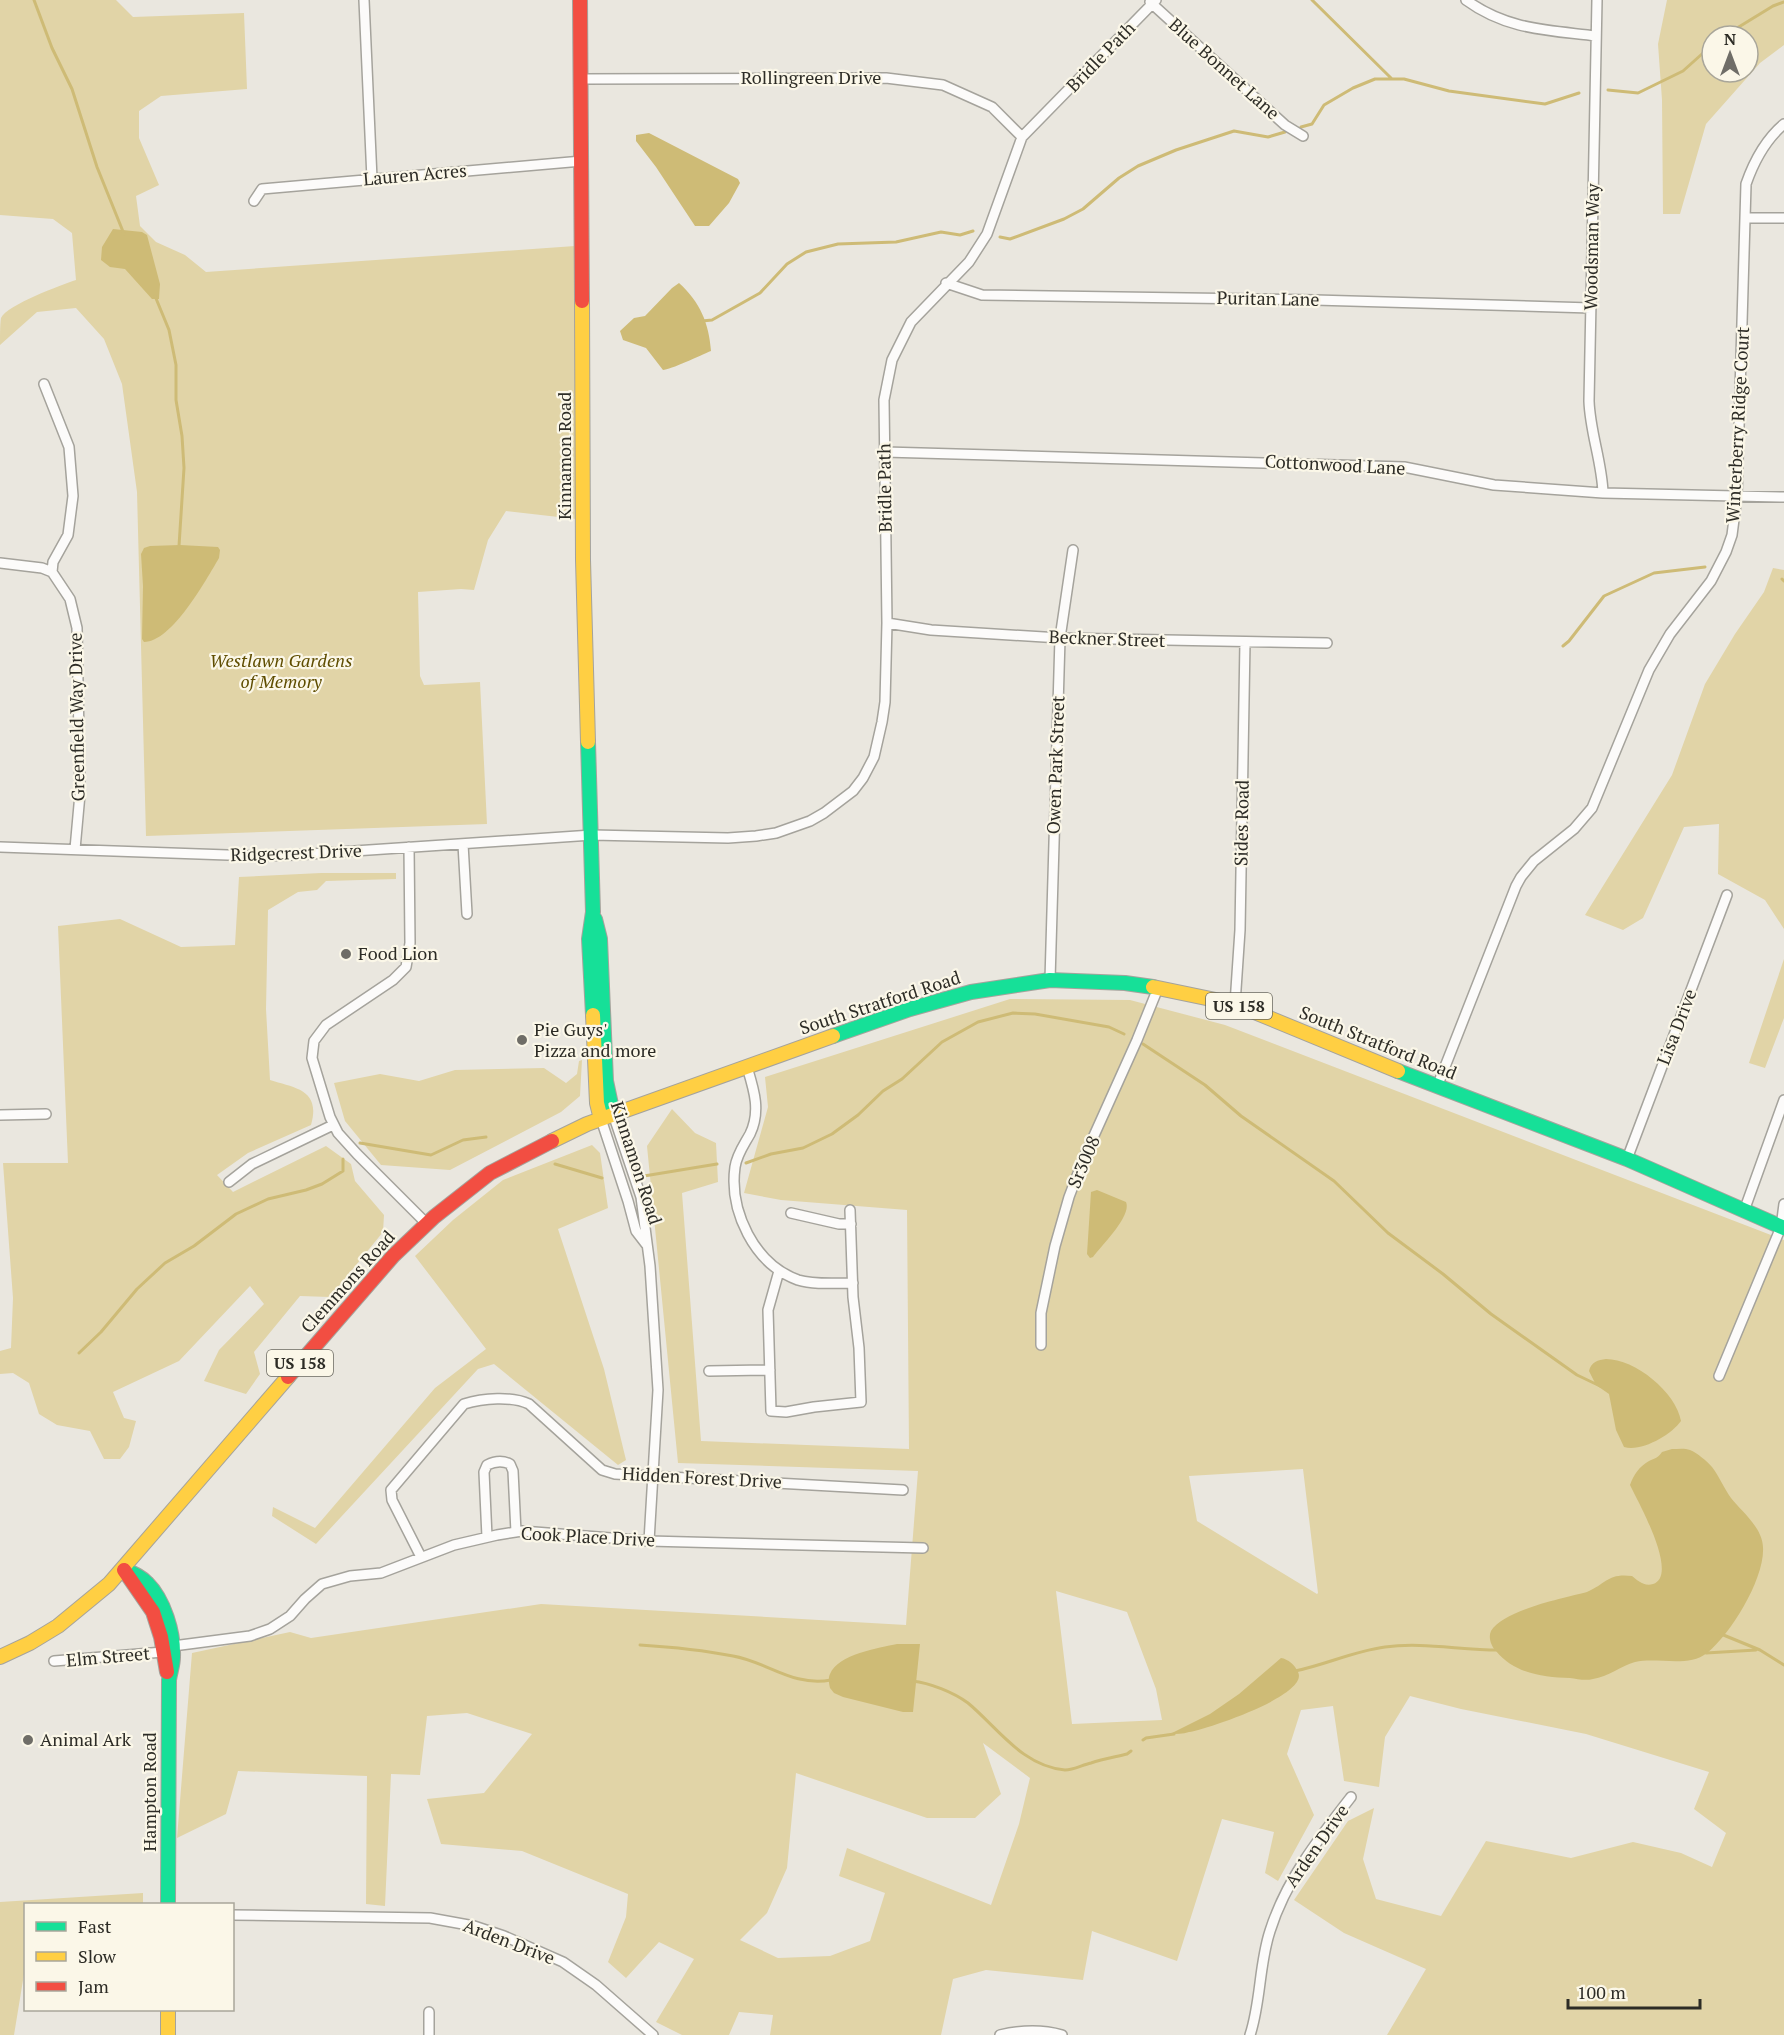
<svg xmlns="http://www.w3.org/2000/svg" width="1784" height="2035" font-family="'PT Serif',serif">
	<style>
		.green { fill: #e1d4a7; fill-rule: evenodd }
		.water { fill: #cebb76 }
		.lines { fill: none; stroke-linecap: round; stroke-linejoin: round }
		.stream { stroke: #cebb76; stroke-width: 3 }
		.street-casing { stroke: #a5a39c; stroke-width: 12 }
		.fast-casing { stroke: #a5a39c; stroke-width: 16 }
		.slow-casing { stroke: #a5a39c; stroke-width: 16 }
		.jam-casing { stroke: #a5a39c; stroke-width: 16 }
		.street { stroke: #fcfbfa; stroke-width: 9 }
		.fast { stroke: #16e098; stroke-width: 14 }
		.slow { stroke: #ffcf43; stroke-width: 14 }
		.jam { stroke: #f24e42; stroke-width: 14 }
		.poi-dot { fill: #6f6d67; stroke: #fbf7e8; stroke-width: 2 }
		.labels { text-anchor: middle; stroke-width: 4.5; stroke-linejoin: round; paint-order: stroke }
		.shield { fill: #fbf7e8; stroke: #6b6960; stroke-width: 1.5 }
		.shield-label { font-size: 16px; font-weight: bold; fill: #2d2c26 }
		.street-label { font-size: 18px; fill: #2d2c26; stroke: #fbf7e8 }
		.park-label { font-size: 18px; font-style: italic; fill: #5f4d00; stroke: #fbf7e8 }
		.poi-label { font-size: 18px; fill: #2d2c26; stroke: #fbf7e8; text-anchor: start }
	</style>
	<rect width="100%" height="100%" fill="#eae7df"/>
	<path class="green" d="M0 0H116L133 17 244 13 247 89 161 96 139 111V138L159 185 136 196 140 226 156 242 185 255 206 272 575 246 576 519 506 511 488 540 474 590 461 589 418 592 420 676 424 685 480 682 487 824 146 836 137 492 122 384 104 339 76 308 37 312 0 345C0 338 0 324 1 318 7 305 61 285 76 280L72 233 53 219 0 215Z
		M1667 0H1784V45L1760 63 1706 124 1680 214H1663L1662 100 1658 44ZM1712 36H1748V72H1712Z
		M1773 568 1784 570V929L1765 900 1718 874 1719 824 1684 827 1643 918 1623 930 1585 915 1672 775 1705 684 1735 634 1764 592Z
		M321 873H396V879L326 881 317 890 298 892 268 910 266 1009 270 1080C296 1088 321 1090 311 1125L248 1153 217 1175 233 1192 326 1146 351 1164 355 1181 384 1215 383 1232 330 1297 300 1296 254 1352 260 1374 246 1394 204 1381 219 1350 264 1304 250 1286 179 1361 113 1392 124 1418 136 1421 129 1447 120 1459H104L90 1431 57 1425 39 1414 29 1383 13 1373 0 1374V1351L11 1348 13 1298 3 1163H68L58 926 120 919 181 947 235 945 239 877Z
		M1784 959V1018L1765 1068 1749 1063Z
		M1010 999 1130 1000 1225 1025 1784 1240V2035H1387L1426 1969 1344 1933 1294 1900 1348 1821 1374 1808 1363 1859 1376 1899 1441 1916 1486 1841 1571 1858 1633 1842 1681 1853 1712 1867 1726 1833 1694 1809 1709 1772 1586 1734 1461 1709 1410 1696 1385 1737 1379 1787 1344 1781 1333 1706 1301 1710 1287 1754 1314 1815 1278 1881 1265 1873 1274 1832 1222 1819 1177 1961 1092 1931 1083 1980 986 1970 953 1979 941 2035H770L773 2015 739 2012 729 2035H682L656 2022 694 1959 659 1942 626 1978 608 1962 626 1917 628 1894 522 1851 441 1844 427 1799 484 1793 532 1734 467 1713 427 1716 420 1775 391 1774 385 1906 366 1904 367 1776 238 1771 226 1814 177 1838 192 1653 290 1632 311 1638 541 1604 906 1625 918 1471 678 1463 647 1146 672 1109 695 1133 716 1143 718 1182 682 1193 701 1441 909 1449 907 1210 781 1200 744 1193 768 1107 765 1077ZM1303 1469 1318 1593 1317 1594 1197 1521 1189 1476ZM1056 1591 1127 1612 1156 1689 1162 1720 1072 1724ZM983 1743 1030 1778 1019 1824 991 1905 847 1848 839 1876 885 1893 870 1941 830 1956 778 1958 740 1940 767 1913 787 1868 796 1773 927 1818H975L1001 1794Z
		M582 1060 580 1096 561 1112 450 1170 381 1165 345 1121 334 1083 380 1074 419 1081 455 1070 544 1068 566 1083 577 1074 579 1061Z
		M592 1145 600 1153 608 1208 558 1229 604 1369 626 1460 618 1465 494 1364 478 1369 316 1544 272 1516 273 1507 315 1528 435 1388 486 1349 415 1256 453 1220 503 1180Z
		M143 1893V1904H26L25 1968 14 2035H0V1902Z"/>
	<path class="water" d="M649 133 738 179 740 183 729 203 709 226H695L656 167 636 141V135Z
		M113 229 142 232 147 235 160 284 159 299H152L125 269 110 267 101 260 102 247Z
		M679 283C700 302 709 323 711 351 701 355 670 370 663 370L646 348 623 340 620 331 634 318 645 316 672 288Z
		M180 545 218 547 220 550 219 558C206 580 172 642 144 642L142 639 143 586 141 554 144 548 150 546Z
		M1097 1190 1126 1202C1132 1216 1102 1245 1093 1257L1090 1258 1087 1254 1091 1192Z
		M1606 1359C1635 1359 1676 1392 1681 1421 1671 1435 1642 1452 1624 1447L1616 1430 1609 1394 1596 1385 1589 1371C1591 1362 1598 1360 1606 1359Z
		M1672 1449C1678 1449 1685 1448 1690 1450 1697 1453 1707 1461 1712 1467 1719 1476 1724 1488 1731 1498 1742 1512 1762 1527 1763 1547 1765 1578 1731 1634 1707 1653 1688 1668 1658 1657 1635 1662 1621 1666 1608 1677 1593 1679 1586 1681 1577 1679 1570 1678 1543 1677 1515 1674 1496 1651 1491 1646 1488 1637 1491 1631 1503 1610 1564 1598 1587 1592 1607 1583 1608 1573 1632 1576 1637 1580 1644 1587 1653 1584 1680 1575 1637 1500 1630 1485 1634 1474 1639 1467 1649 1461 1655 1458 1658 1458 1662 1452Z
		M897 1644H920L913 1712H903L843 1697 834 1693 830 1688C829 1684 828 1678 830 1674 838 1654 879 1648 897 1644Z
		M1281 1658C1288 1659 1295 1665 1298 1672 1310 1695 1207 1729 1189 1732 1183 1734 1176 1734 1170 1734L1210 1714 1239 1694Z"/>
	<g class="lines">
		<path class="stream" d="M34 0 52 48 72 89 97 167 124 234
			M1312 0 1392 79
			M1724 36 1773 6 1784 2
			M1608 90 1638 93 1683 71 1712 45
			M1301 127 1312 124 1324 105 1353 88 1375 79H1404L1449 91 1545 104 1579 93
			M1000 237 1010 239 1064 219 1083 209 1119 178 1138 166 1176 150 1234 131 1268 137 1285 132
			M155 296 169 330 176 365V400L182 436 184 468 179 546
			M702 321 712 320 760 293 787 264 806 252 838 244 896 242 941 232 960 235 973 231
			M1782 579 1784 581
			M1563 646 1569 641 1604 596 1654 573 1705 567
			M1143 1044 1205 1085 1241 1116 1334 1181 1388 1233 1443 1274 1491 1314 1577 1375 1600 1386
			M360 1143 431 1155 463 1140 486 1137
			M746 1163 771 1154 803 1148 832 1134 858 1115 883 1091 902 1079 942 1042 978 1022 1013 1013 1035 1014 1109 1027 1124 1034
			M555 1164 602 1178
			M644 1176 717 1164
			M79 1353 101 1332 137 1289 165 1263 194 1246 236 1214 268 1199 306 1190 322 1184 343 1171V1159
			M1721 1634 1760 1650 1784 1665
			M640 1645C672 1647 702 1650 733 1656 768 1662 792 1687 831 1680
			M1704 1650 1706 1653 1756 1650
			M1295 1671C1325 1665 1354 1651 1385 1647 1422 1642 1460 1650 1498 1650
			M912 1681C930 1683 953 1692 968 1703 998 1728 1022 1766 1065 1770 1074 1770 1082 1765 1091 1763 1103 1759 1115 1757 1127 1754L1131 1751
			M1143 1740 1146 1738 1174 1734"/>
		<defs>
			<path id="street" d="M364 0 372 179
				M1466 0C1507 30 1548 30 1596 36
				M1597 0 1589 401C1590 432 1602 462 1603 493
				M1150 2 1285 125 1303 136
				M582 79 886 78 943 85 992 107 1022 137
				M254 201 262 189 582 161
				M1745 218H1784
				M946 283 982 295 1315 300 1591 308
				M44 384 69 447 73 496 68 535 53 562 52 572
				M885 452 1404 467 1494 485 1603 493 1783 497
				M0 563 42 568 52 572 70 599 77 628 80 794 75 849
				M887 623 931 630 1060 638 1327 643
				M463 844 467 914
				M0 847 259 856 295 855 592 835 728 838 756 836 776 833 810 821 824 813 853 791 863 778 874 757 882 722 885 702 887 623 884 400 892 360 911 322 969 262 987 234 1022 137 1156 0
				M409 847 410 943 406 967 393 980 326 1025 314 1041 312 1058 330 1117 338 1133 357 1154 426 1223
				M1050 980 1060 638 1073 550
				M1235 1004 1240 930 1245 642
				M747 1067C754 1090 761 1111 750 1134 744 1145 737 1154 735 1167 729 1211 754 1264 798 1280 814 1285 835 1283 853 1283
				M1437 1087 1516 886 1521 877 1534 861 1574 829 1592 808 1649 670 1670 634 1711 581 1726 552 1732 535 1737 496 1746 184C1754 161 1765 140 1784 124
				M613 1114 641 1197 650 1266 658 1390 649 1541
				M0 1115 46 1114
				M601 1119 628 1201 636 1231 646 1244
				M1627 1159 1727 895
				M229 1182 252 1164 333 1125
				M1744 1211 1784 1100
				M791 1213 839 1224H851
				M779 1271 768 1310 771 1411 786 1412 814 1407 861 1402 859 1348 853 1297 850 1210
				M1041 1345V1313L1055 1246 1069 1197 1083 1160 1137 1040 1158 988
				M709 1371 770 1370
				M1719 1376 1781 1227 1784 1204
				M487 1537 484 1472 487 1465C495 1461 502 1460 510 1464L513 1471 516 1532
				M421 1557 392 1500 391 1490 464 1404C483 1398 512 1396 529 1404L602 1470 615 1474 903 1490
				M173 1646 250 1636 270 1629 290 1616 305 1599 322 1584 350 1576 381 1573 454 1545 497 1535 522 1531 649 1541 923 1548
				M54 1661 163 1652
				M232 1915 430 1918 474 1926 504 1936 563 1962 596 1985 653 2035
				M429 2012V2035
				M1000 2035C1021 2030 1041 2029 1062 2035
				M1250 2035C1261 2002 1259 1964 1270 1931 1286 1880 1319 1838 1351 1797"/>
			<path id="fast" d="M588 742 593 912 589 939 593 1015
				M595 919 600 939 606 1081 613 1114
				M833 1036 910 1009 971 992 1050 980 1125 983 1153 987
				M1398 1071 1627 1159 1784 1228
				M123 1569C132 1573 141 1576 147 1583 164 1600 174 1633 173 1657 173 1665 170 1672 169 1680L168 1904"/>
			<path id="slow" d="M582 301 583 560 588 742
				M1153 987 1235 1004 1398 1071
				M593 1015 597 1103 601 1119
				M552 1141 587 1124 833 1036
				M0 1657 30 1643 58 1626 109 1584 288 1377
				M168 2010V2035"/>
			<path id="jam" d="M580 0 582 301
				M288 1377 393 1256 434 1217 490 1173 552 1141
				M124 1570 153 1612 161 1637 167 1672"/>
		</defs>
		<use href="#street" class="street-casing"/>
		<use href="#fast" class="fast-casing"/>
		<use href="#slow" class="slow-casing"/>
		<use href="#jam" class="jam-casing"/>
		<use href="#street" class="street"/>
		<use href="#fast" class="fast"/>
		<use href="#slow" class="slow"/>
		<use href="#jam" class="jam"/>
	</g>
	<g class="poi-dot">
		<circle cx="346" cy="954" r="6"/>
		<circle cx="522" cy="1040" r="6"/>
		<circle cx="28" cy="1740" r="6"/>
	</g>
	<g class="labels">
		<g class="shield">
			<rect x="1206" y="993" width="66" height="26" rx="4.5"/>
			<rect x="267" y="1350" width="66" height="26" rx="4.5"/>
		</g>
		<g class="shield-label">
			<text x="1239" y="1012">US 158</text>
			<text x="300" y="1369">US 158</text>
		</g>
		<g class="street-label">
			<text transform="translate(1101 57) rotate(-46)" y="6">Bridle Path</text>
			<text transform="translate(1224 69) rotate(42)" y="6">Blue Bonnet Lane</text>
			<text x="811" y="84">Rollingreen Drive</text>
			<text transform="translate(415 175) rotate(-5)" y="6">Lauren Acres</text>
			<text transform="translate(1592 247) rotate(-89)" y="6">Woodsman Way</text>
			<text transform="translate(1268 299) rotate(1)" y="6">Puritan Lane</text>
			<text transform="translate(1738 425) rotate(-87)" y="6">Winterberry Ridge Court</text>
			<text transform="translate(565 456) rotate(-90)" y="6">Kinnamon Road</text>
			<text transform="translate(1335 465) rotate(3)" y="6">Cottonwood Lane</text>
			<text transform="translate(885 488) rotate(-91)" y="6">Bridle Path</text>
			<text transform="translate(1107 639) rotate(2)" y="6">Beckner Street</text>
			<text transform="translate(77 717) rotate(-91)" y="6">Greenfield Way Drive</text>
			<text transform="translate(1056 765) rotate(-88)" y="6">Owen Park Street</text>
			<text transform="translate(1242 823) rotate(-89)" y="6">Sides Road</text>
			<text transform="translate(296 853) rotate(-2)" y="6">Ridgecrest Drive</text>
			<text transform="translate(880 1003) rotate(-18)" y="6">South Stratford Road</text>
			<text transform="translate(1677 1027) rotate(-69)" y="6">Lisa Drive</text>
			<text transform="translate(1378 1043) rotate(22)" y="6">South Stratford Road</text>
			<text transform="translate(1084 1162) rotate(-67)" y="6">Sr3008</text>
			<text transform="translate(636 1163) rotate(72)" y="6">Kinnamon Road</text>
			<text transform="translate(348 1282) rotate(-48)" y="6">Clemmons Road</text>
			<text transform="translate(702 1478) rotate(3)" y="6">Hidden Forest Drive</text>
			<text transform="translate(588 1537) rotate(3)" y="6">Cook Place Drive</text>
			<text transform="translate(108 1657) rotate(-5)" y="6">Elm Street</text>
			<text transform="translate(150 1792) rotate(-90)" y="6">Hampton Road</text>
			<text transform="translate(1317 1846) rotate(-55)" y="6">Arden Drive</text>
			<text transform="translate(509 1942) rotate(21)" y="6">Arden Drive</text>
		</g>
		<g class="park-label">
			<text x="281" y="667">Westlawn Gardens<tspan x="281" dy="21">of Memory</tspan></text>
		</g>
		<g class="poi-label">
			<text x="358" y="960">Food Lion</text>
			<text x="534" y="1036">Pie Guys'<tspan x="534" dy="21">Pizza and more</tspan></text>
			<text x="40" y="1746">Animal Ark</text>
		</g>
	</g>
	<rect x="24" y="1903" width="210" height="108" fill="#fbf7e8" stroke="#a9a69a" stroke-width="1.5"/>
	<rect x="36" y="1922" width="30" height="9" fill="#16e098" stroke="#a9a69a" stroke-width="1.5"/>
	<text x="78" y="1933" font-size="18" fill="#2d2c26">Fast</text>
	<rect x="36" y="1952" width="30" height="9" fill="#ffcf43" stroke="#a9a69a" stroke-width="1.5"/>
	<text x="78" y="1963" font-size="18" fill="#2d2c26">Slow</text>
	<rect x="36" y="1982" width="30" height="9" fill="#f24e42" stroke="#a9a69a" stroke-width="1.5"/>
	<text x="78" y="1993" font-size="18" fill="#2d2c26">Jam</text>
	<g transform="translate(1730 54)"><circle r="28" fill="#fbf7e8" stroke="#a9a69a" stroke-width="1.5"/>
	<path d="M0-4.5L10 22L0 15L-10 22Z" fill="#6f6d67"/>
	<text y="-9" font-size="16" font-weight="bold" text-anchor="middle" fill="#2d2c26">N</text>
	</g>
	<path d="M1568 1999v9h132v-9" fill="none" stroke="#2d2c26" stroke-width="3"/>
	<text x="1577" y="1999" font-size="18" fill="#2d2c26" stroke="#fbf7e8" stroke-width="4.5" paint-order="stroke">100 m</text>
</svg>
